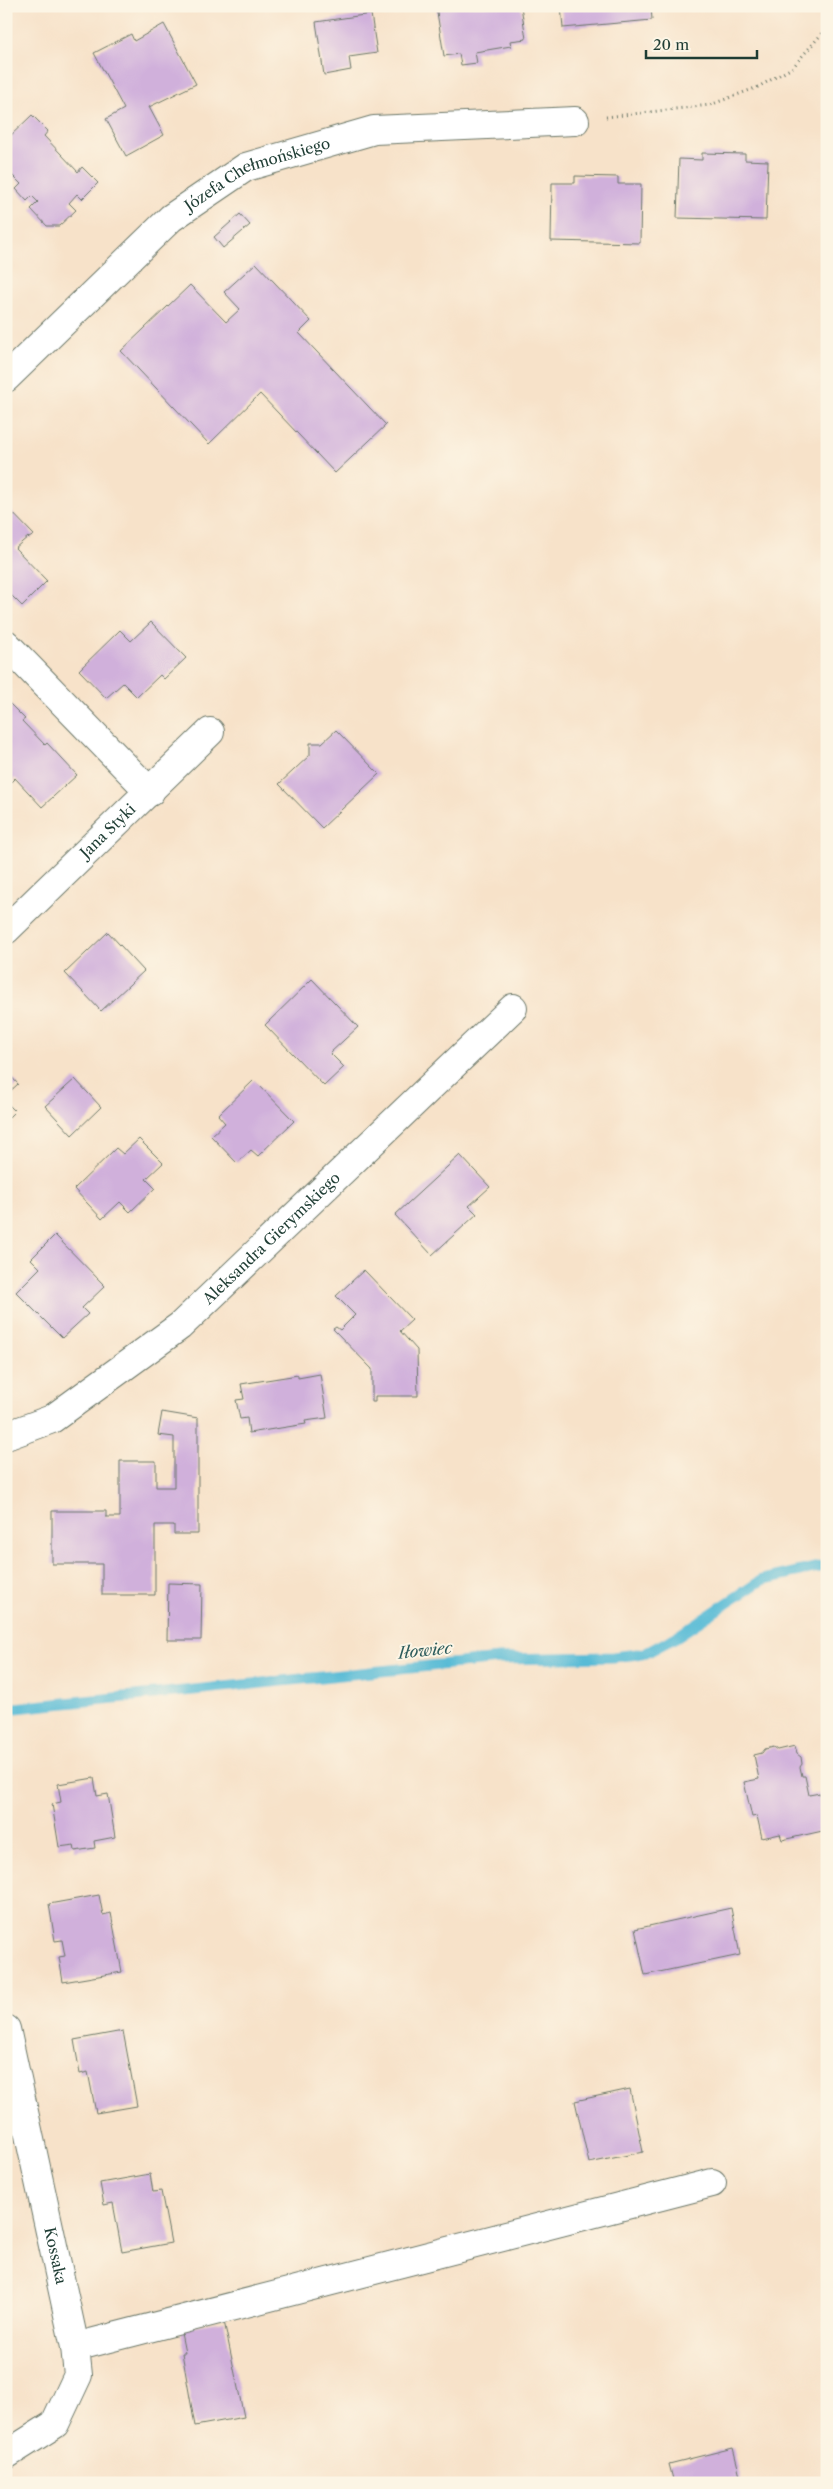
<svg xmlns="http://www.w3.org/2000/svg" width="833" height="2489" font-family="'Libre Caslon Text',serif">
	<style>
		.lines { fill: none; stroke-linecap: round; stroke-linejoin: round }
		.stream { stroke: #58bbd6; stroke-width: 11 }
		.building { fill: #d0b0db }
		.minor-casing { stroke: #6b7768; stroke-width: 30 }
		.path { stroke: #6b7768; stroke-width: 3; stroke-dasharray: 1 4; stroke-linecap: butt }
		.minor { stroke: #fff; stroke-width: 28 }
		.labels { text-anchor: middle; stroke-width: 4; stroke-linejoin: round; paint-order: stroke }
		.street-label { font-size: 15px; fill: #1f3d34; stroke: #fcf5e5 }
		.water-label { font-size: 16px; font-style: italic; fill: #2d5c5c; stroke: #fcf5e5 }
	</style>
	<rect width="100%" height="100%" fill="#fcf5e5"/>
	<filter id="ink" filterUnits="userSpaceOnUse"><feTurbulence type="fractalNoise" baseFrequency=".02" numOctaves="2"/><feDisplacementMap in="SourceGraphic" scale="10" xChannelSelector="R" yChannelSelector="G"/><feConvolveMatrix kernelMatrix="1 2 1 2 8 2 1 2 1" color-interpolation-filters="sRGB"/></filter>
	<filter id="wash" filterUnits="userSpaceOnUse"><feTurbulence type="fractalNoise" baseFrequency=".0096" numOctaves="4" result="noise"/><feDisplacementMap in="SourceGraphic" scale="20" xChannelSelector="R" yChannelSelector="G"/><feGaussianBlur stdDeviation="1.12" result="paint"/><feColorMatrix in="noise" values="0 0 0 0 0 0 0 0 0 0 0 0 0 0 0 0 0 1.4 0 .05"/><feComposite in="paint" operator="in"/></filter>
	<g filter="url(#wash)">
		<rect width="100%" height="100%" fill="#f7e2c9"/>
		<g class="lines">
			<path class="stream" d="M6 1709 499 1659 613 1657 646 1653 676 1637 762 1580 827 1565"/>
		</g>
		<g id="blocks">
			<path class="building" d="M436 6H521L526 39 510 41 511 46 475 52 477 63 461 65 459 54 444 56Z
				M561 6H651L652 20 563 28Z
				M371 14 377 53 349 57 351 70 324 75 316 22Z
				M164 24 196 84 149 107 164 135 126 156 106 119 124 109 94 53 131 34 134 41Z
				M32 115 48 131 44 136 78 172 82 167 98 183 82 199 77 194 69 203 76 210 59 226H47L31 209 38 202 32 196 27 201 16 189 21 184 6 169V140Z
				M702 153 745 154V160L768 161 766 220 677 218 679 159 702 160Z
				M575 176 618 177V184H641L640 243 551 241 552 183H575Z
				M240 214 250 225 223 248 214 237Z
				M256 263 311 321 299 333 386 425 335 473 260 394 209 444 121 351 190 285 226 322 240 309 224 292Z
				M6 506 34 535 29 538 28 537 15 548 47 581 22 606 6 590Z
				M151 622 186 658 164 679 160 675 137 697 123 683 106 698 79 670 120 630 131 641Z
				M9 703 25 719 22 721 45 745 47 743 77 775 42 807 15 778 6 787V705Z
				M336 730 379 774 322 828 279 784 310 755V743H322Z
				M108 932 144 971 101 1011 65 973Z
				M312 979 358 1027 330 1053 344 1067 324 1086 265 1025Z
				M6 1071 18 1084 6 1095Z
				M75 1079 101 1107 72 1135 45 1106Z
				M254 1080 294 1121 258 1156 251 1150 237 1163 211 1136 225 1123 218 1115Z
				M6 1102 15 1111 6 1120Z
				M139 1139 163 1163 146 1179 155 1188 130 1212 120 1202 102 1219 74 1189 116 1148 123 1154Z
				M460 1155 490 1187 469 1206 477 1214 432 1255 395 1215Z
				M55 1235 105 1286 82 1308 88 1314 62 1338 16 1292 40 1268 31 1259Z
				M364 1270 412 1320 400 1331 417 1350 418 1396H375V1402H372V1369L333 1329 336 1327 340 1330 355 1315 336 1296Z
				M320 1374 327 1418 305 1421 306 1424 249 1433 247 1418 240 1419 236 1400 244 1399 241 1384 298 1375V1378Z
				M162 1412 198 1418V1534H174V1525H155V1595H102V1564H52V1511H106V1517H120V1461H156V1487H174V1437L158 1435Z
				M168 1583 202 1584 201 1640H167Z
				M795 1746 797 1754 801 1757 802 1764 800 1767 802 1776H805L809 1795 820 1793 827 1830 782 1840 780 1834 762 1838 757 1816 752 1817 744 1782 759 1779 754 1755 762 1753 765 1749 774 1747 778 1750Z
				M94 1778 97 1796 108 1794 115 1837 94 1841 95 1848 75 1851 74 1845 59 1847 52 1804 61 1802 58 1784Z
				M99 1895 103 1915 111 1913 122 1972 63 1982 59 1957 65 1956 62 1940 55 1941 49 1904Z
				M731 1908 740 1955 645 1975 635 1929Z
				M123 2031 137 2106 96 2113 88 2072 80 2074 74 2040Z
				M630 2089 643 2152 589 2163 575 2101Z
				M150 2174 153 2192 161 2191 171 2243 122 2252 113 2203 104 2205 100 2183Z
				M224 2321 244 2417 195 2426 182 2353H185L180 2328Z
				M733 2448 742 2483H674L669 2464Z"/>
		</g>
	</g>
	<g filter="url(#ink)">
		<use href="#blocks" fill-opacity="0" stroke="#6b7768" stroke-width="1"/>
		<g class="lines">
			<defs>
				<g id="minor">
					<path id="s1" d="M6 378 171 218 246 167 374 130 575 121"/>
					<path d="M6 644 150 792"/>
					<path id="s2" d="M6 930 210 732"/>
					<path id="s3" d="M6 1436 52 1419 180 1326 513 1008"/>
					<path id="s4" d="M6 2029 75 2347 78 2375 55 2424 6 2455"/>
					<path d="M75 2347 712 2183"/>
				</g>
			</defs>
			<use href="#minor" class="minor-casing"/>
			<path class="path" d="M606 117 710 105 758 87 792 68 825 30 827 24"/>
			<use href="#minor" class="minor"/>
		</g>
	</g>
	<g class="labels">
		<g class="street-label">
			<text dy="5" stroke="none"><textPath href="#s1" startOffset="328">Józefa Chełmońskiego</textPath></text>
			<text dy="5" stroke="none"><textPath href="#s2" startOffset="142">Jana Styki</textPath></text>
			<text dy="5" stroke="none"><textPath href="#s3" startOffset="334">Aleksandra Gierymskiego</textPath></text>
			<text dy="5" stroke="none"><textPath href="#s4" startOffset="232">Kossaka</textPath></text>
		</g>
		<g class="water-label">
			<text transform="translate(425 1650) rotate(-6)" y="6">Iłowiec</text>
		</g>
	</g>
	<rect width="833" height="2489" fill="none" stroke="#fcf5e5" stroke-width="25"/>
	<path d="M646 50v8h111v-8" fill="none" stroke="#1f3d34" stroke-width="2.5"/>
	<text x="653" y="50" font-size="15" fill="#1f3d34" stroke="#fcf5e5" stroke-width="4" paint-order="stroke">20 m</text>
</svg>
